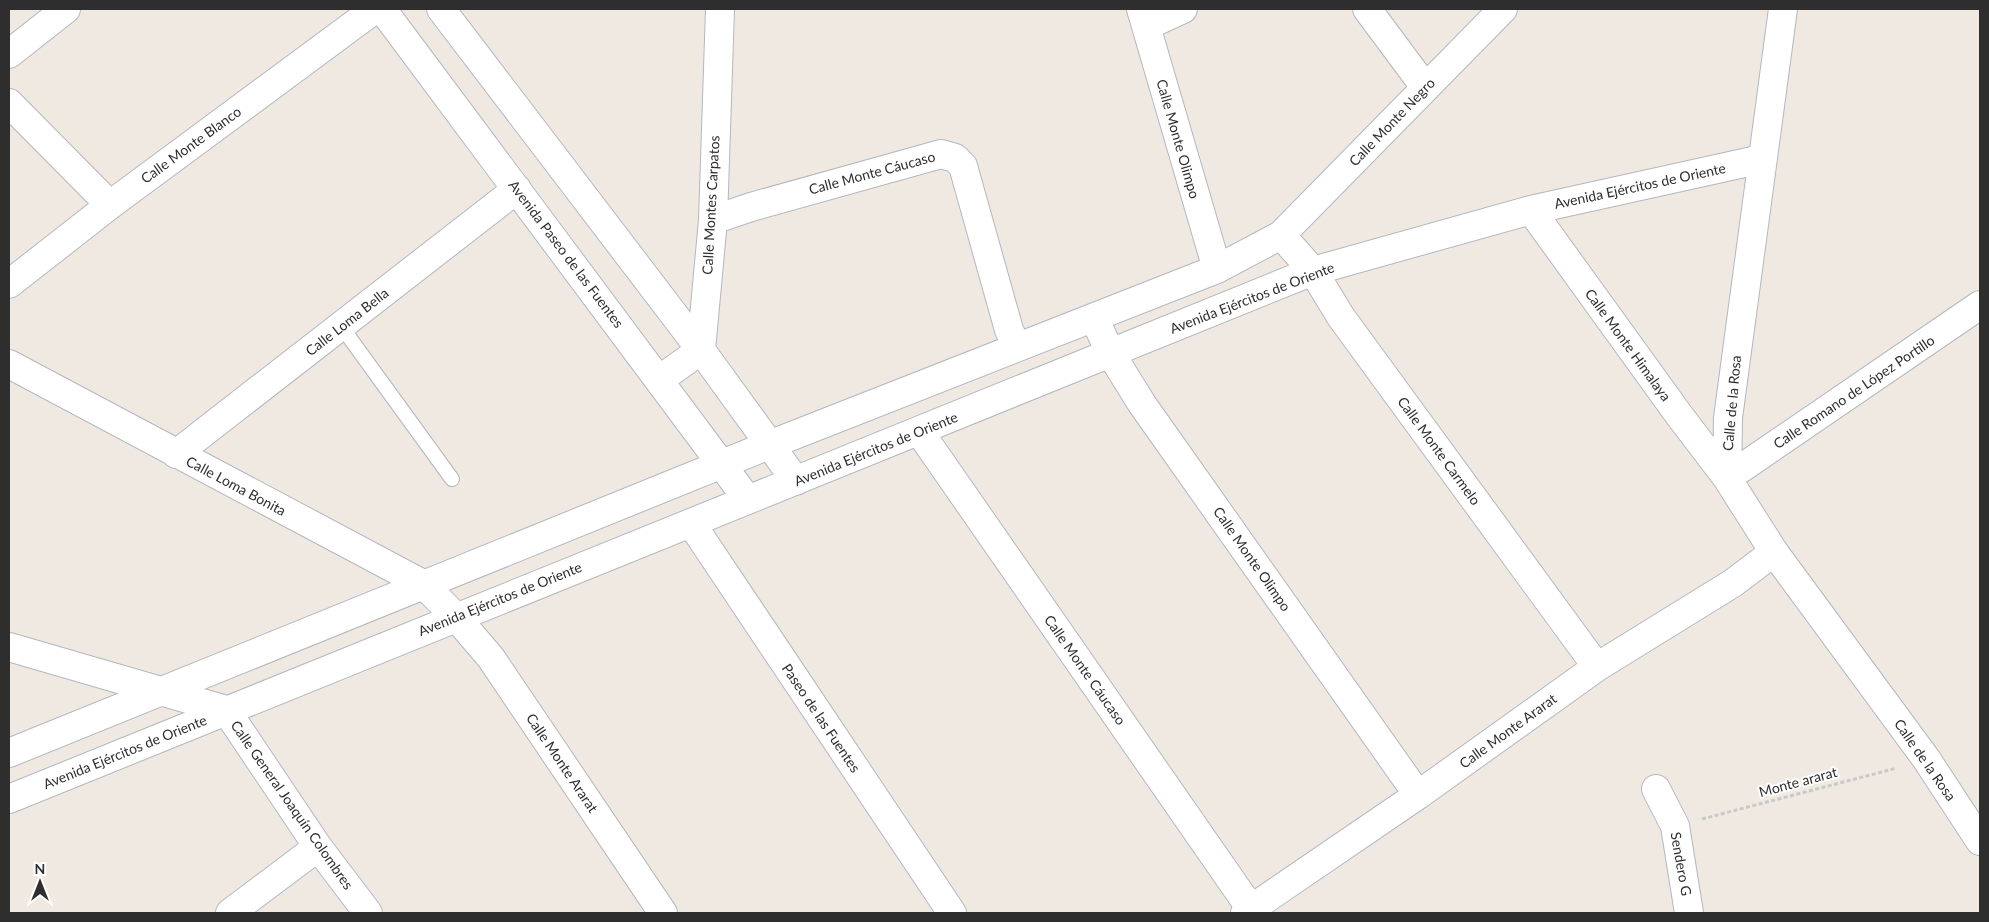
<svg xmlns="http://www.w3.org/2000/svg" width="1989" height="922" font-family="Lato,sans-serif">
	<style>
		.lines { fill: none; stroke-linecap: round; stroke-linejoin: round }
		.lane-casing { stroke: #b4b7c1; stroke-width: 16 }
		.street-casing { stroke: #b4b7c1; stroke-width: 30 }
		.path { stroke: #c9c9c9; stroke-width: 3; stroke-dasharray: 4 2.5; stroke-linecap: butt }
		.lane { stroke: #fff; stroke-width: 14 }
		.street { stroke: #fff; stroke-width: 28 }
		.labels { text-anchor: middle; stroke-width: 4; stroke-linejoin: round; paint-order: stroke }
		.street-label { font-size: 14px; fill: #2e2e2e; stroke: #fff }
	</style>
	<rect width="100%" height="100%" fill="#efe9e1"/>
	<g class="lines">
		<defs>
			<path id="lane" d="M341 326 452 479"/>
			<path id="street" d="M382 9 748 500
				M441 9 701 350 796 481
				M1141 9 1217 269
				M1367 9 1425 87
				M1783 9 1728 418 1727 478 1774 552 1927 760 1980 841
				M1146 26 1183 9
				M9 54 66 9
				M9 103 110 205
				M1531 210 1679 415 1727 478 1980 305
				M713 220 751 207 941 154 955 158 963 166 1009 330 1017 347
				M1281 235 1313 271 1341 317 1597 667
				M9 284 110 205 375 9
				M1094 318 1111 354 1142 404 1418 795
				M9 364 423 584 456 617 491 658 663 913
				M659 380 701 350 713 220 720 9
				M919 431 1251 909
				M176 454 517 189
				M691 523 952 913
				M9 647 226 710 318 847 368 913
				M9 753 769 445 1217 269 1281 235 1503 9
				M1656 789 1675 826 1689 913
				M9 799 1313 271 1531 210 1762 159
				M230 913 318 847
				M1245 913 1418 795 1597 667 1733 583 1774 552"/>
		</defs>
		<use href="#lane" class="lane-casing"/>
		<use href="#street" class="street-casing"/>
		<path class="path" d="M1702 819 1897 768"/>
		<use href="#lane" class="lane"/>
		<use href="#street" class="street"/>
	</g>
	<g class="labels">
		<g class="street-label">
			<text transform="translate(1392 122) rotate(-46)" y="5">Calle Monte Negro</text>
			<text transform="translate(1178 139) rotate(74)" y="5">Calle Monte Olimpo</text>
			<text transform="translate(191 145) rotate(-36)" y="5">Calle Monte Blanco</text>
			<text transform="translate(872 173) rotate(-15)" y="5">Calle Monte Cáucaso</text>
			<text transform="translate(1640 186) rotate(-12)" y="5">Avenida Ejércitos de Oriente</text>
			<text transform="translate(711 205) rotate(-87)" y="5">Calle Montes Carpatos</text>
			<text transform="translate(566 254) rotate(53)" y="5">Avenida Paseo de las Fuentes</text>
			<text transform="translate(1252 298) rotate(-21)" y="5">Avenida Ejércitos de Oriente</text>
			<text transform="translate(347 322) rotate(-38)" y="5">Calle Loma Bella</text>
			<text transform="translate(1628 345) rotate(54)" y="5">Calle Monte Himalaya</text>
			<text transform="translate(1854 392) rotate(-34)" y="5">Calle Romano de López Portillo</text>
			<text transform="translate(1732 403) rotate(-85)" y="5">Calle de la Rosa</text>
			<text transform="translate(876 449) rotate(-22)" y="5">Avenida Ejércitos de Oriente</text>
			<text transform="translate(1439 451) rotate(54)" y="5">Calle Monte Carmelo</text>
			<text transform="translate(236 486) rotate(28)" y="5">Calle Loma Bonita</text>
			<text transform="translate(1252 559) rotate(55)" y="5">Calle Monte Olimpo</text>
			<text transform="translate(500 599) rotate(-22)" y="5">Avenida Ejércitos de Oriente</text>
			<text transform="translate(1085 670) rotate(55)" y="5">Calle Monte Cáucaso</text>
			<text transform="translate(821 718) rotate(56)" y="5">Paseo de las Fuentes</text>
			<text transform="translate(1508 731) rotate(-36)" y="5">Calle Monte Ararat</text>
			<text transform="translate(125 752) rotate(-22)" y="5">Avenida Ejércitos de Oriente</text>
			<text transform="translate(1925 760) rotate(55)" y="5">Calle de la Rosa</text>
			<text transform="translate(562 763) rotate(56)" y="5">Calle Monte Ararat</text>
			<text transform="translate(1798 782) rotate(-15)" y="5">Monte ararat</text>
			<text transform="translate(292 805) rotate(55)" y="5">Calle General Joaquín Colombres</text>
			<text transform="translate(1681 864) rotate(80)" y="5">Sendero G</text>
		</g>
	</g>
	<rect width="1989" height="922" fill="none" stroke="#2e2e2e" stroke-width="20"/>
	<g transform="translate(40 882)" stroke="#ffffff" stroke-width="4" paint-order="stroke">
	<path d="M0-4L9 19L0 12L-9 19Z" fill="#2e2e2e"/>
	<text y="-8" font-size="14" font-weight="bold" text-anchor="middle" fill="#2e2e2e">N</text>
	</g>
</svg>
